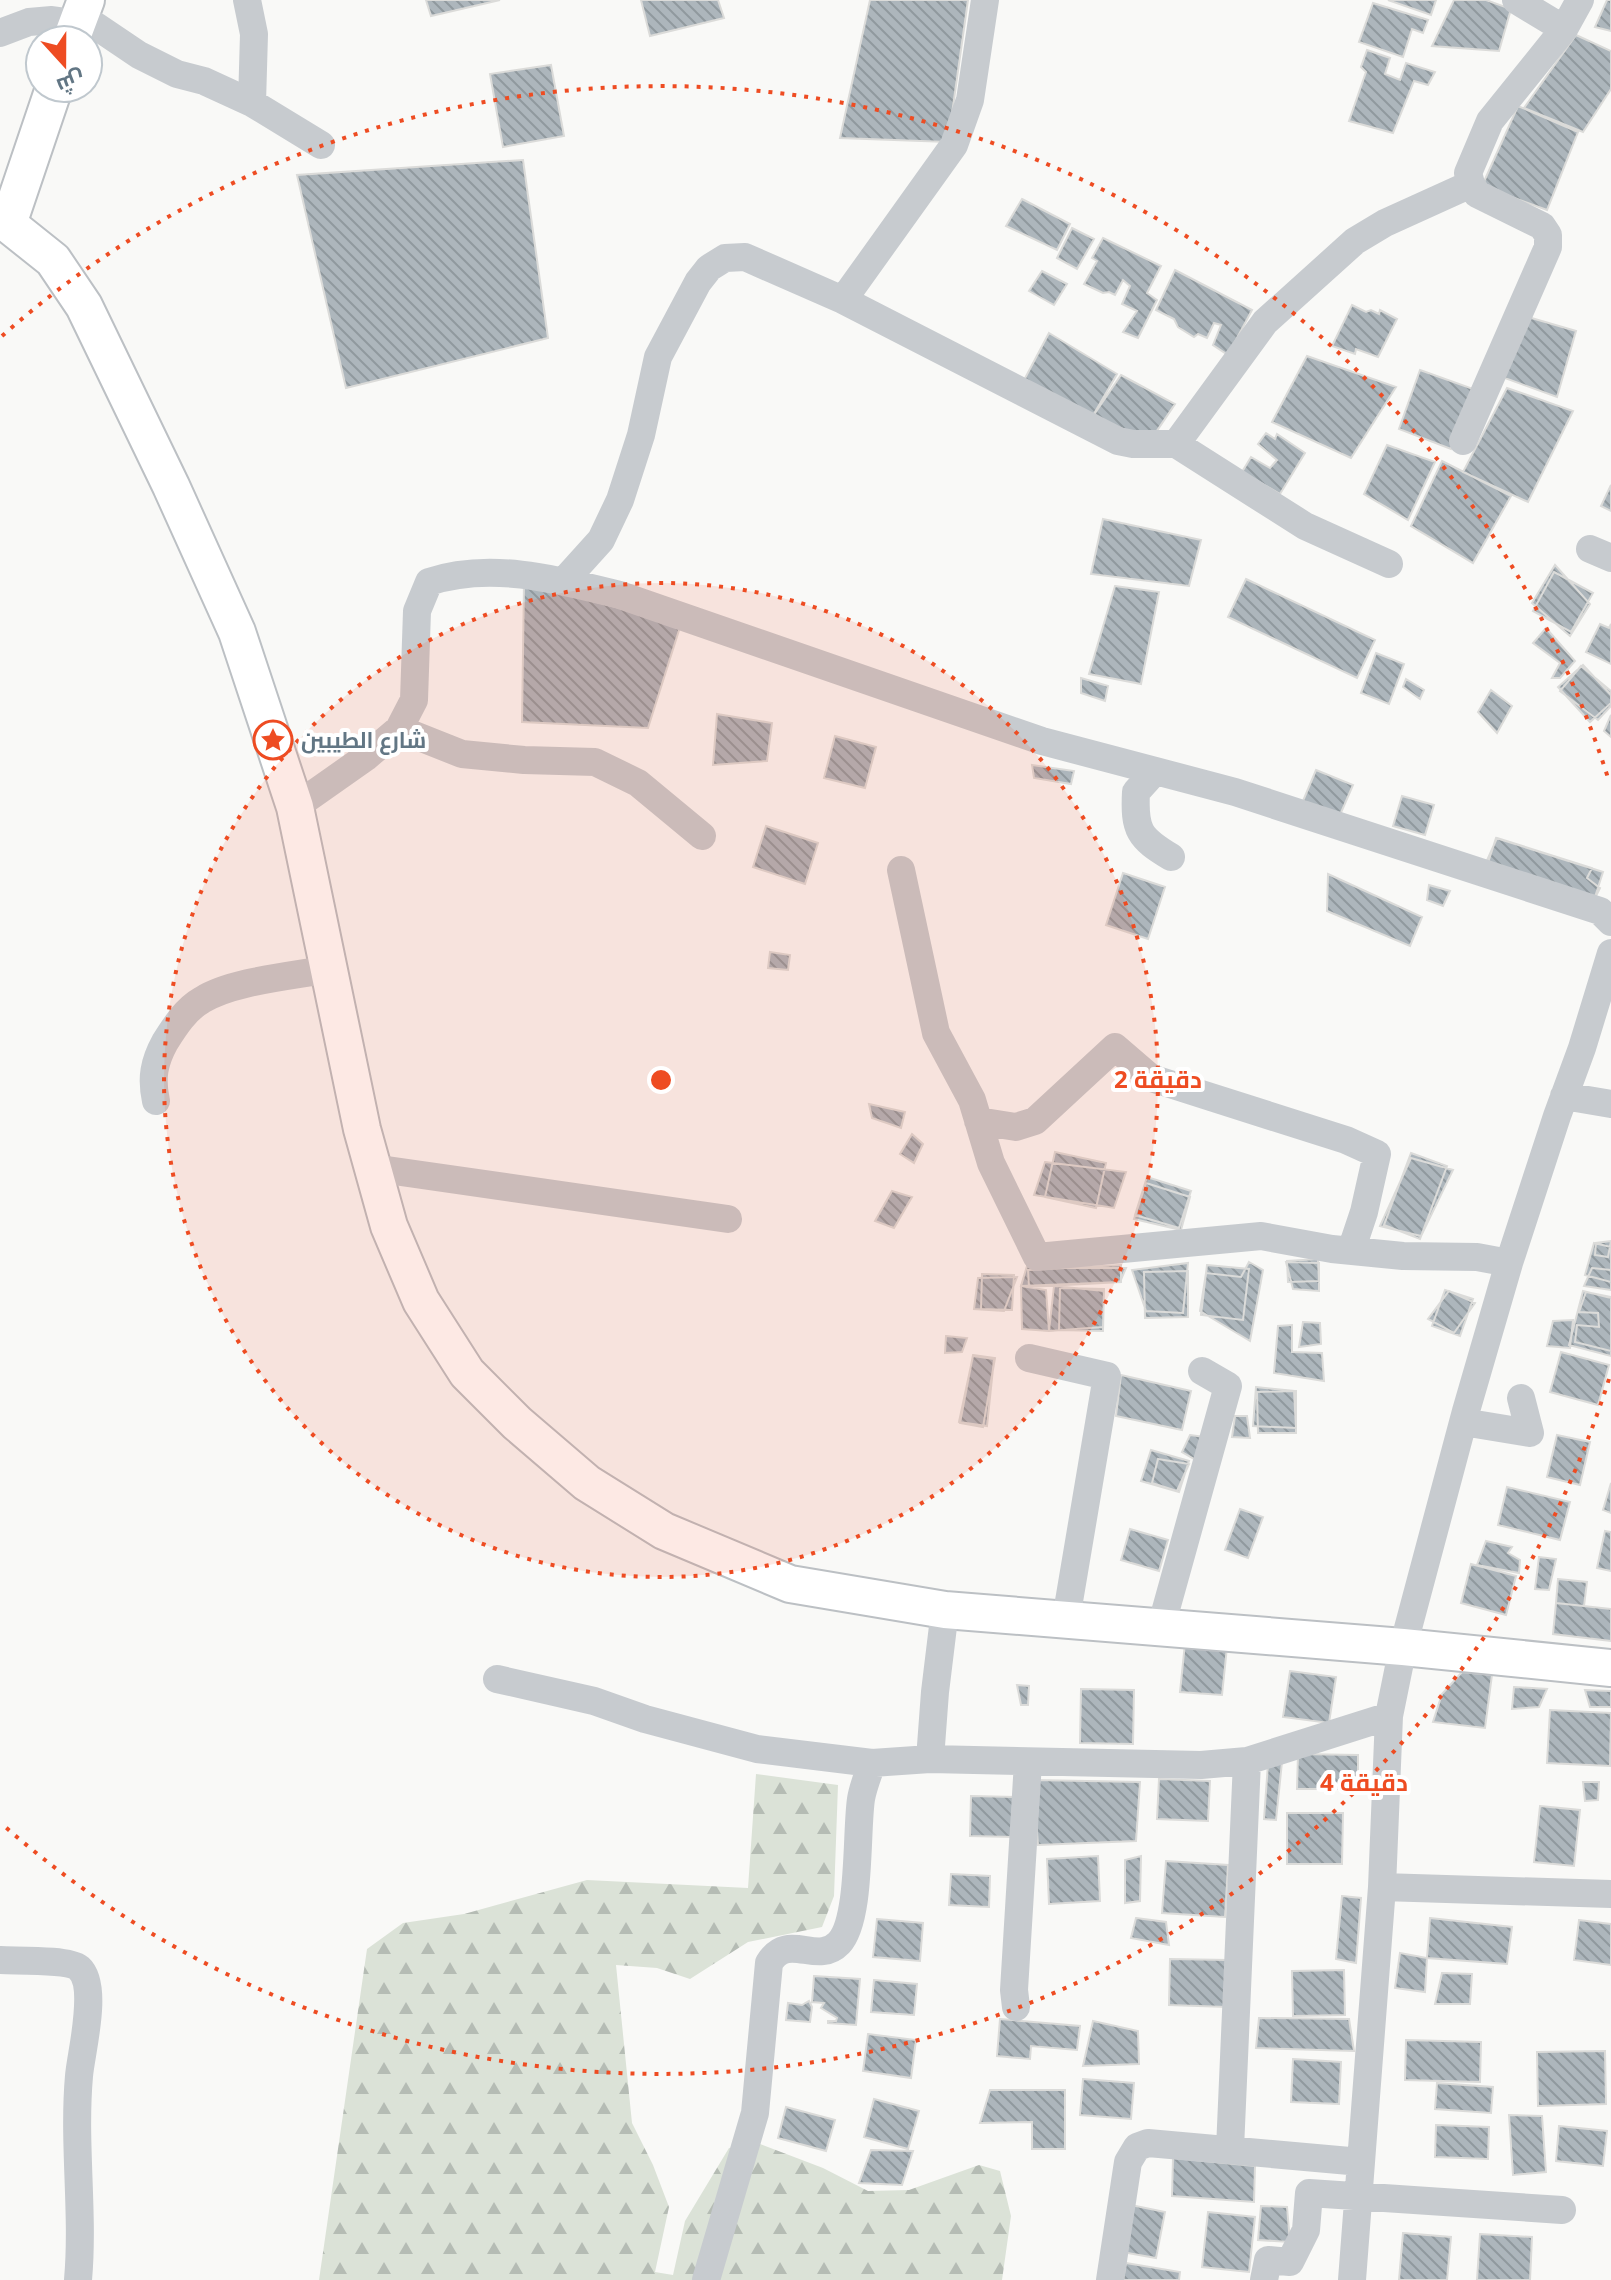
<svg xmlns="http://www.w3.org/2000/svg" width="1611" height="2280" font-family="'Open Sans',Cairo,sans-serif">
	<style>
		.forest { fill: url(#forest-firs) }
		.building { fill: url(#building-back-hatch); stroke: #dbdbd9; stroke-width: 2 }
		.lines { fill: none; stroke-linecap: round; stroke-linejoin: round }
		.major-casing { stroke: #bcc0c4; stroke-width: 40 }
		.minor { stroke: #c7cbcf; stroke-width: 28 }
		.major { stroke: #fff; stroke-width: 36 }
		.ring { fill: none; stroke: #ee4c22; stroke-width: 4; stroke-dasharray: 4 8 }
		.labels { text-anchor: middle; stroke-width: 8; stroke-linejoin: round; paint-order: stroke }
		.poi-label { font-size: 22px; font-weight: bold; fill: #627684; stroke: #fff; text-anchor: start }
		.centre { fill: #ee4c22; stroke: #fff; stroke-width: 4 }
		.ring-label { font-size: 24px; text-anchor: middle; font-weight: bold; fill: #ee4c22; stroke: #fff; stroke-width: 8; stroke-linejoin: round; paint-order: stroke }
	</style>
	<defs>
		<pattern id="forest-firs" width="22" height="20" patternUnits="userSpaceOnUse" patternTransform="scale(2)"><rect width="22" height="20" fill="#dbe2d7"/><path d="M5 1l3.5 6h-7zM16 11l3.5 6h-7z" fill="#b5bcb4"/></pattern>
		<pattern id="building-back-hatch" width="6" height="6" patternUnits="userSpaceOnUse" patternTransform="scale(2)"><rect width="6" height="6" fill="#adb6bc"/><path d="M-1 5l2 2M0 0l6 6M5-1l2 2" fill="none" stroke="#90999e"/></pattern>
	</defs>
	<rect width="100%" height="100%" fill="#f9f9f7"/>
	<path class="forest" d="M756 1774 838 1785 834 1896 822 1927 748 1942 690 1979 657 1968 616 1965 632 2123 653 2165 669 2207 655 2272 673 2275 685 2221 729 2148 760 2144 823 2168 868 2191 909 2190 979 2165 1000 2171 1011 2216 1002 2280H319L367 1949 403 1923 464 1914 587 1880 748 1888Z"/>
	<path class="building" d="M426 0H500L431 16Z
		M641 0H718L724 18 650 36Z
		M870 0H968L948 142 840 138Z
		M1388 0H1436L1431 15Z
		M1454 0H1486L1511 9 1499 51 1432 46Z
		M1607 0H1611V31L1595 27Z
		M1373 3 1428 20 1423 33 1412 29 1403 57 1359 42Z
		M1576 35 1611 51V89L1583 132 1524 108Z
		M1367 50 1390 58 1385 74 1400 80 1406 63 1435 72 1428 85 1414 81 1393 133 1349 121 1366 72 1361 67Z
		M551 65 564 136 503 147 490 74Z
		M1518 106 1578 132 1547 210 1482 186Z
		M523 160 548 338 346 388 297 175Z
		M1022 199 1070 224 1057 250 1006 226Z
		M1072 228 1094 239 1077 269 1057 258Z
		M1103 238 1161 266 1147 293 1157 300 1138 338 1123 332 1137 311 1122 304 1130 286 1123 280 1115 295 1109 292 1103 293 1084 284 1097 261 1092 258Z
		M1175 270 1252 310 1228 355 1213 345 1221 325 1214 323 1207 338 1198 334 1194 337 1178 327 1174 319 1156 310Z
		M1042 271 1067 284 1054 305 1029 291Z
		M1352 305 1366 312 1371 310 1379 314 1380 310 1397 319 1378 357 1356 349 1355 354 1332 346Z
		M1528 317 1576 331 1557 397 1502 377Z
		M1049 333 1117 374 1091 419 1023 382Z
		M1307 356 1396 387 1351 458 1272 422Z
		M1420 370 1476 390 1451 449 1399 429Z
		M1121 375 1175 404 1152 438 1091 419Z
		M1507 388 1573 411 1528 502 1463 472Z
		M1266 433 1275 439 1277 434 1305 453 1280 494 1242 472 1251 457 1270 468 1277 460 1258 444Z
		M1387 445 1435 462 1408 520 1364 494Z
		M1442 461 1511 496 1473 563 1411 526Z
		M1611 485V511L1601 506Z
		M1103 519 1201 540 1189 586 1091 574Z
		M1555 565 1590 604 1570 636 1532 603Z
		M1554 572 1593 593 1571 632 1533 611Z
		M1246 579 1375 640 1357 678 1228 617Z
		M524 583 681 624 648 728 522 722Z
		M1115 586 1159 592 1141 684 1089 674Z
		M1600 624 1609 628 1611 624V664L1586 652Z
		M1546 628 1575 661 1560 678H1552L1560 663 1533 643Z
		M1376 653 1404 664 1389 704 1361 693Z
		M1583 665 1611 695V703L1590 722 1558 687Z
		M1581 666 1611 691V706L1598 720 1560 691Z
		M1081 678 1108 686 1105 701 1081 693Z
		M1406 679 1424 690 1420 699 1403 687Z
		M1491 690 1512 706 1497 733 1478 712Z
		M717 714 772 723 767 761 713 765Z
		M1611 715V737L1604 731Z
		M835 736 876 747 865 788 824 778Z
		M1032 765 1074 771 1071 784 1034 778Z
		M1316 770 1353 785 1340 815 1303 801Z
		M1402 796 1434 805 1425 835 1393 826Z
		M766 826 818 843 805 884 753 867Z
		M1496 838 1603 872 1594 900 1487 866Z
		M1497 838 1592 868 1587 878 1600 888 1593 902 1485 865Z
		M1123 873 1165 887 1148 939 1106 925Z
		M1328 874 1422 917 1410 946 1327 911Z
		M1429 885 1450 891 1443 906 1427 900Z
		M770 952 790 955 788 970 768 968Z
		M869 1104 905 1112 901 1128 872 1118Z
		M912 1134 923 1144 914 1163 900 1154Z
		M1055 1152 1106 1163 1096 1208 1045 1197Z
		M1411 1153 1447 1166 1420 1239 1384 1225Z
		M1411 1158 1453 1170 1421 1236 1380 1226Z
		M1045 1162 1126 1172 1114 1208 1034 1195Z
		M1147 1177 1191 1191 1179 1228 1135 1215Z
		M1146 1183 1190 1197 1181 1230 1134 1219Z
		M892 1191 912 1197 894 1228 875 1221Z
		M1611 1241 1608 1257 1595 1255 1596 1243Z
		M1594 1243 1611 1247V1282L1585 1275Z
		M1318 1259 1319 1281 1288 1282 1287 1261Z
		M1249 1262 1263 1270 1250 1341 1200 1311 1206 1273 1241 1277Z
		M1286 1262 1319 1263V1291L1293 1289Z
		M1188 1263 1183 1313 1146 1311 1132 1270Z
		M1121 1265V1282L1029 1287 1028 1270Z
		M1207 1265 1249 1269 1243 1320 1201 1315Z
		M1027 1266 1126 1268 1120 1282 1021 1286Z
		M1592 1268 1611 1270V1290L1584 1286Z
		M1188 1271V1317L1145 1318 1144 1272Z
		M982 1274 1014 1275 1012 1310 981 1309Z
		M1017 1277 1004 1311 974 1309 978 1278Z
		M1021 1286 1046 1290 1049 1331 1022 1329Z
		M1054 1286 1104 1291 1103 1327 1049 1331Z
		M1060 1288 1104 1289 1103 1331 1059 1330Z
		M1445 1290 1473 1299 1460 1336 1432 1326Z
		M1449 1291 1475 1303 1454 1333 1428 1319Z
		M1583 1291 1611 1298V1356L1569 1345Z
		M1586 1292 1611 1297V1351L1575 1342 1577 1325 1599 1327 1598 1313 1579 1312Z
		M1573 1320 1570 1348 1547 1346 1553 1321Z
		M1303 1322 1320 1323 1321 1344 1299 1347Z
		M1292 1325V1352L1322 1353 1324 1381 1274 1373 1278 1326Z
		M946 1336 967 1338 962 1352 945 1353Z
		M1561 1352 1609 1365 1598 1405 1550 1392Z
		M973 1355 995 1358 983 1427 960 1423Z
		M973 1356 994 1359 987 1426 959 1422Z
		M1121 1375 1191 1391 1182 1430 1116 1416Z
		M1256 1387 1294 1391 1296 1428 1253 1426Z
		M1296 1391V1433H1258L1257 1392Z
		M1235 1416H1247L1250 1438 1232 1437Z
		M1190 1435 1205 1437 1196 1460 1182 1452Z
		M1557 1435 1590 1442 1580 1485 1547 1477Z
		M1151 1450 1189 1461 1179 1492 1141 1481Z
		M1158 1459 1189 1464 1177 1491 1152 1483Z
		M1611 1483V1513L1603 1510Z
		M1507 1487 1570 1502 1560 1540 1498 1525Z
		M1240 1509 1263 1517 1248 1558 1225 1550Z
		M1130 1529 1168 1540 1159 1571 1121 1560Z
		M1605 1531 1611 1532V1571L1597 1568Z
		M1486 1541 1512 1547 1508 1553 1520 1560 1519 1573 1477 1565Z
		M1539 1557 1556 1559 1549 1590 1535 1589Z
		M1471 1564 1516 1576 1506 1615 1461 1603Z
		M1558 1579 1587 1582 1584 1606 1556 1603Z
		M1556 1603 1611 1609V1641L1553 1634Z
		M1185 1643 1227 1647 1222 1695 1180 1692Z
		M1290 1671 1336 1677 1329 1723 1283 1717Z
		M1462 1672 1492 1675 1485 1728 1433 1722 1442 1694Z
		M1017 1685 1029 1686 1028 1705H1021Z
		M1514 1687 1547 1689 1539 1707 1512 1709Z
		M1081 1689 1134 1690 1133 1744 1080 1743Z
		M1585 1690 1611 1691V1707H1590Z
		M1550 1710 1611 1713 1610 1766 1547 1763Z
		M1298 1754 1358 1755V1789H1297Z
		M1282 1762 1276 1820 1264 1819 1268 1764Z
		M1159 1779 1210 1781 1208 1821 1157 1819Z
		M1033 1780 1140 1782 1136 1841 1038 1845Z
		M1583 1782H1599L1598 1800 1585 1801Z
		M971 1796 1015 1797 1014 1837 970 1836Z
		M1540 1806 1580 1810 1574 1866 1534 1862Z
		M1287 1813H1343L1342 1864H1287Z
		M1098 1856 1100 1901 1049 1904 1047 1859Z
		M1141 1856 1140 1901 1125 1903V1860Z
		M1166 1861 1228 1865 1225 1917 1162 1913Z
		M951 1874 990 1876 989 1907 949 1905Z
		M1342 1896 1361 1898 1356 1963 1336 1959Z
		M1136 1918 1166 1922 1169 1945 1131 1938Z
		M1430 1918 1512 1927 1507 1964 1427 1958Z
		M877 1919 923 1923 920 1961 873 1957Z
		M1579 1920 1611 1924V1965L1574 1960Z
		M1400 1953 1427 1958 1425 1992 1395 1988Z
		M1170 1959 1228 1960 1227 2007 1169 2005Z
		M1344 1970 1345 2015 1293 2016 1292 1971Z
		M1442 1973 1472 1974 1470 2004H1435Z
		M814 1976 860 1979 856 2025 828 2023V2021H836L837 2018 821 2008 824 2003 812 2002Z
		M874 1980 917 1984 914 2015 871 2012Z
		M809 2001 812 2007 810 2022 786 2020 788 2003 802 2005Z
		M1259 2018 1349 2019 1354 2051 1256 2048Z
		M1000 2019 1080 2026 1077 2050 1031 2046 1030 2059 997 2056Z
		M1093 2021 1138 2031 1139 2064 1083 2066Z
		M868 2034 916 2040 911 2078 863 2071Z
		M1406 2040 1481 2042 1480 2082 1405 2080Z
		M1605 2051 1606 2104 1538 2106 1537 2052Z
		M1293 2059 1341 2062 1339 2104 1291 2102Z
		M1083 2079 1134 2083 1131 2119 1080 2115Z
		M1437 2083 1493 2087 1491 2113 1435 2109Z
		M990 2090H1065V2149H1032V2122L980 2123Z
		M874 2099 919 2111 908 2149 864 2137Z
		M786 2107 835 2120 826 2151 778 2138Z
		M1509 2115 1542 2116 1546 2172 1513 2175Z
		M1436 2125 1489 2127 1488 2159 1435 2157Z
		M1559 2126 1607 2131 1603 2166 1556 2161Z
		M871 2150 913 2151 902 2185 859 2183Z
		M1173 2158 1255 2166 1254 2202 1172 2196Z
		M1131 2205 1165 2212 1156 2258 1122 2252Z
		M1261 2206 1287 2207 1290 2242 1258 2240Z
		M1208 2212 1255 2217 1249 2272 1202 2267Z
		M1403 2233 1451 2237 1447 2280H1399Z
		M1480 2234 1532 2237 1530 2280H1477Z
		M1126 2263 1180 2272 1179 2280H1123Z"/>
	<g class="lines">
		<defs>
			<path id="major" d="M71 40 86 0
				M54 88 8 224 53 260 84 306 171 486 237 632 295 807 362 1129 389 1226 421 1301 467 1373 517 1423 587 1483 664 1531 790 1584 945 1610 1403 1647 1611 1668"/>
		</defs>
		<use href="#major" class="major-casing"/>
		<path class="minor" d="M247 0 254 34 252 103 321 145
			M1516 0 1564 29
			M0 33 29 22 52 20 96 26 139 55 177 74 204 81 252 103
			M843 300 954 145 970 100 985 0
			M1463 441 1548 247V235L1542 226 1477 194 1471 184 1468 173 1490 121 1564 29 1580 0
			M1176 444 1265 322 1355 241 1385 223 1471 184
			M1590 549 1611 558
			M564 581 601 540 620 500 641 435 658 357 698 282 709 268 725 258 745 257 843 300 1118 441 1133 444H1176L1305 526 1389 564
			M399 729 462 754 524 760 595 762 638 783 702 836
			M1155 771 1136 792C1134 830 1139 838 1171 857
			M295 807 366 757 399 729 414 700 417 611 429 582C490 561 560 580 620 595L1042 741 1235 792 1600 911 1611 922
			M901 870 936 1033 972 1100 991 1163 1037 1257 1261 1236 1332 1249 1403 1256 1477 1257 1509 1263
			M1564 1096 1611 1104
			M156 1101C151 1078 154 1062 165 1042 175 1026 186 1009 202 1000 232 981 293 976 329 969
			M978 1121 1016 1127 1035 1121 1115 1047 1151 1078 1346 1140 1377 1154 1364 1212 1351 1251
			M373 1168 728 1219
			M1029 1358 1107 1376 1066 1619
			M1463 1422 1530 1433 1521 1398
			M1161 1627 1228 1386 1202 1371
			M497 1679 594 1701 645 1719 757 1749 872 1763 930 1759 1201 1765 1247 1761 1389 1716
			M930 1759 935 1692 945 1610
			M1382 1887 1611 1894
			M0 1960C16 1961 68 1959 79 1968 99 1986 81 2052 79 2076 73 2144 84 2213 78 2280
			M1016 2007 1014 1990 1028 1762
			M1230 2149 1247 1761
			M706 2280 755 2113 769 1963C788 1931 817 1966 839 1943 861 1920 856 1832 861 1799 863 1787 868 1775 872 1763
			M1110 2280 1128 2162 1137 2147 1148 2143 1361 2162
			M1264 2280 1268 2260 1290 2262 1306 2230 1309 2193 1562 2210
			M1352 2280 1382 1887 1389 1716 1403 1647 1466 1411 1509 1263 1557 1116 1582 1048 1611 953"/>
		<use href="#major" class="major"/>
	</g>
	<circle cx="661" cy="1080" r="497" fill="#ee4c22" fill-opacity=".12"/>
	<g class="ring">
		<circle cx="661" cy="1080" r="497"/>
		<path d="M1609 1379A994 994 0 0 1 2 1824M2 336A994 994 0 0 1 1609 781"/>
	</g>
	<defs>
		<symbol id="sight-ring" viewBox="-11 -11 22 22"><circle r="9.5" fill="#fff" stroke="#ee4c22" stroke-width="1.5"/><path d="M0-6L1.8-2.2L6-1.7L2.9 1.2L3.7 5.4L0 3.3L-3.7 5.4L-2.9 1.2L-6-1.7L-1.8-2.2Z" fill="#ee4c22"/></symbol>
	</defs>
	<g fill-rule="evenodd">
		<use href="#sight-ring" x="251" y="718" width="44" height="44"/>
	</g>
	<g class="labels">
		<g class="poi-label">
			<text x="301" y="748">شارع الطيبين</text>
		</g>
	</g>
	<circle cx="661" cy="1080" r="12" class="centre"/>
	<g class="ring-label">
		<text x="1158" y="1088">2 دقيقة</text>
		<text x="1364" y="1791">4 دقيقة</text>
	</g>
	<g transform="translate(64 64) rotate(159)"><circle r="38" fill="#ffffff" stroke="#c0c8ce" stroke-width="2"/>
	<path d="M0-6L14 30L0 20L-14 30Z" fill="#ee4c22"/>
	<text y="-12" font-size="22" font-weight="bold" text-anchor="middle" fill="#627684">ش</text>
	</g>
</svg>
